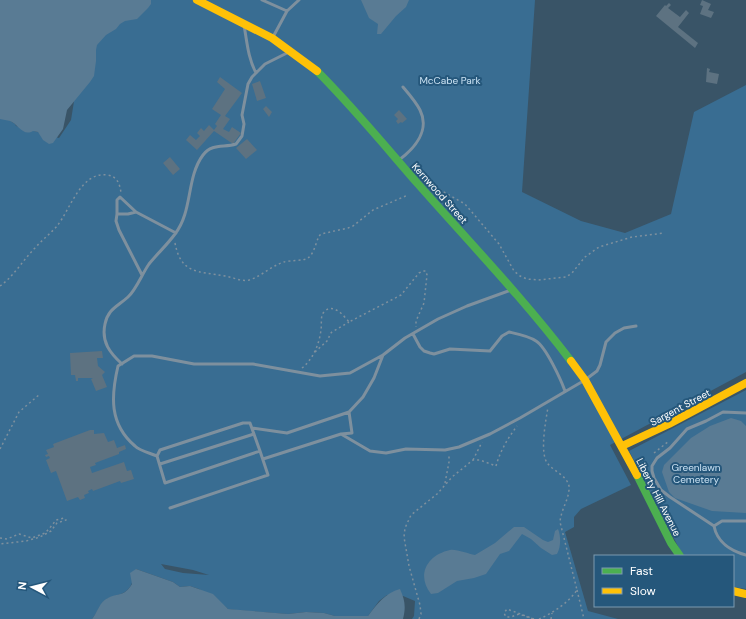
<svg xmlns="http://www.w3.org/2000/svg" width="746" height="619" font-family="'DM Sans',sans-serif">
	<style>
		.green { fill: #396d92; fill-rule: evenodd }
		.water { fill: #597b94 }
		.building { fill: #5d7281 }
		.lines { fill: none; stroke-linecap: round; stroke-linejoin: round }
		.path { stroke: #7e909e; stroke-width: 1.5; stroke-dasharray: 2 3; stroke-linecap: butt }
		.lane { stroke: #7e909e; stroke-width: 3 }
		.fast { stroke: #4caf50; stroke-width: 8 }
		.slow { stroke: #ffc107; stroke-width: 8 }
		.labels { text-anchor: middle; stroke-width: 4; stroke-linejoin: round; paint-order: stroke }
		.park-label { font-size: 10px; fill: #cce3f4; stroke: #25577b }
		.street-label { font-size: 10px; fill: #fff; stroke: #25577b }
	</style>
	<rect width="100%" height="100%" fill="#395467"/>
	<path class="green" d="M148 0H535L522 192 581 221 625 233 671 214 694 112 746 85V372L610 445 631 485 581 509 574 517V527L565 532 588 611 618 619H412L414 616 415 601 403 596 387 595 379 601 368 616H335L324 613 306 612 288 614 236 610 228 609 222 604 199 589 190 586 180 587 173 582 136 569C133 581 132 591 118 595 114 596 110 597 107 599 99 604 98 612 92 619H0V114L15 124 16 126 59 138 71 120 80 64 90 41ZM161 564 193 570 209 575 183 573 165 569Z
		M746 390V589L733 587V556H685L681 552 629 451Z"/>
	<path class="water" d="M0 0H151V4L148 8 137 19 125 21 120 24 116 29 106 35 97 45 96 50V61L94 76 90 82 67 110 63 129 53 143 49 144 43 140 38 132 33 131C23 137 18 124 10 121 7 120 3 120 0 119Z
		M361 0H409L406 7 396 16 381 34H377L378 24 369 18Z
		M731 418 741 421 746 426V513L712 511 675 498 669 492 662 472 664 465 691 438 710 426Z
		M514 527H524L543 540 548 542 553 540 555 531 558 529C561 536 561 547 557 554L552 555 541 548 531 539 522 534 509 551 500 554 486 574 474 578 457 581 438 593 431 594C416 575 427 555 450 550 457 549 468 554 475 555L495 543Z
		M136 569 173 582 180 587 190 586 213 594 228 609 288 614 306 612 324 613 335 616H368C377 604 385 593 400 589 405 600 406 607 403 619H92C98 612 99 602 108 598 119 592 123 598 132 584L130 573Z"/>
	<path class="building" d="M702 0 711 4 708 10 714 12 711 18 700 14 703 6 700 5Z
		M669 3 671 5 668 8 680 17 686 10 689 13 678 27 698 43 695 48 656 16 665 5 666 6Z
		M707 68 710 69 709 72 719 74 717 84 706 82Z
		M220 77 242 93 225 116 230 119 223 129 229 132 232 127 241 133 233 144 214 131 197 150 186 140 190 135 196 140 200 136 197 133 201 128 204 131 209 125 214 130 217 126 215 124 221 115 212 109 225 89 217 82Z
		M260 81 266 98 257 101 252 84Z
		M266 106 272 112 269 117 263 109Z
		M399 110 407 119 402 123 401 122 398 124 396 121 398 119 394 115Z
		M247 139 257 150 246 159 236 148Z
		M170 157 180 169 173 175 163 163Z
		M102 351 103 358H97L98 366 105 372 102 375 107 387 96 391 91 379 93 378H78V381H76L75 375H71L70 353Z
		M90 430H94V434L104 433 108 442 114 440 117 448 125 445 126 449 119 452V454L95 463 96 465 90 467 92 473 124 462 127 471 131 470 134 479 121 483 120 481 93 491 92 489 88 491 89 493 84 495 85 498 80 500 78 497 67 501 56 471 51 473 46 460 50 458 49 456 46 457 45 455 48 454 46 450 54 447 53 444Z"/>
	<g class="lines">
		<path class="path" d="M435 187 465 204 499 244 514 271 520 276 527 279 538 280 566 277 572 273 585 257 599 247 632 237 664 233
			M175 243C181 275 199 271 225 276 233 277 241 282 249 280 262 276 271 266 284 262 290 260 304 261 308 258 314 254 316 242 319 236L321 234 348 228 353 226 373 210 408 195
			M0 286C14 276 23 260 35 248 42 240 50 234 57 226 70 210 81 171 107 175 117 176 120 184 121 193
			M315 352 328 340 330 334 332 332 349 322
			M302 368C313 359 319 345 321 330 322 324 320 316 324 312 333 302 344 316 349 322L401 295 419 273 423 271H426L427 275 424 303 416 321V327
			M0 449 19 412 40 394
			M654 453 669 441
			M473 460 482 442
			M445 483 449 462V454
			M0 538 7 539 19 534 32 538 45 533 49 529 56 520 64 518 66 520 57 523 51 531 40 537 26 541 0 544
			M577 590 584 619
			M419 619 421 614 420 605 409 566 404 537 405 528 411 515 437 494 452 477 473 460H480L496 466C500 451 508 438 517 426
			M533 619 519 614 511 617H506L504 613 507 609 534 619
			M539 619C553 613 568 603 577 590L560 522C561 509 570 498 569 486 567 476 554 471 548 464 539 454 546 420 548 407
			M551 619 552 613"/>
		<path class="lane" d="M262 0 287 11
			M244 25C247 42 248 58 256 73
			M273 37 287 11 299 0
			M399 160C415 148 430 130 420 110 416 102 409 94 403 87
			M136 212 120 197 117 200V214H128L136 212 176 233
			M117 214 116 221 119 230 142 275
			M413 334 420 347 424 351 430 353 434 354 450 349 490 351 502 336 509 332C518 334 529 336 536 341 546 347 561 380 565 391
			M122 364C110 353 101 342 105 324 108 309 117 307 128 297 136 290 142 274 149 264 157 254 167 245 175 234 193 211 186 178 203 155 212 143 224 148 236 144L242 136 244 124 242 115 248 84 252 77 265 64 289 52
			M243 423H250L260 451 165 483 157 456 160 450Z
			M252 428 287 433 349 412 363 397 374 378 383 355
			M341 434 370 451 386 453 406 449 445 450 459 447 490 434 520 418 585 380 597 371 600 365 606 342 615 333 624 328 636 326
			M157 456C150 453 140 451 135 446 109 424 111 396 118 366L134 356H152L194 364H253L320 376 350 373 383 355 405 338 438 319 467 306 511 290
			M263 459 341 434 352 433 349 412
			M160 464 254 434
			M170 508 268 475 260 451
			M714 526 670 497 661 490 654 478 652 471V466L657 458 670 448 687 429 706 421 723 412 746 413
			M714 526C717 542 731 551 746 555
			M714 526 722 521H746"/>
		<path class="fast" d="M317 71C353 107 385 146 418 184 470 243 524 299 571 361
			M637 475 671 543 680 556"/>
		<path class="slow" d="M197 0 272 38 317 71
			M571 361 585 380 637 475
			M622 446 669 424 746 383
			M733 591 746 594"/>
	</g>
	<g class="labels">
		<g class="park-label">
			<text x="450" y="84">McCabe Park</text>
			<text x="696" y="471">Greenlawn<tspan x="696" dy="12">Cemetery</tspan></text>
		</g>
		<g class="street-label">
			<text transform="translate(440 193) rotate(48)" y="4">Kernwood Street</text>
			<text transform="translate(680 407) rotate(-28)" y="4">Sargent Street</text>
			<text transform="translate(659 497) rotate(63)" y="4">Liberty Hill Avenue</text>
		</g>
	</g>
	<rect x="594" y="555" width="140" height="52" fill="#25577b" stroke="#7c9ab0"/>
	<rect x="602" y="568" width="20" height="6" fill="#4caf50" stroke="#7c9ab0"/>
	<text x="630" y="575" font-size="12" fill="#ffffff">Fast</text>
	<rect x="602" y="588" width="20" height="6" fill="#ffc107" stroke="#7c9ab0"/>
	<text x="630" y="595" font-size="12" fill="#ffffff">Slow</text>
	<g transform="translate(32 587) rotate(277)" stroke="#25577b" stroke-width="3" paint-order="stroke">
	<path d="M0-3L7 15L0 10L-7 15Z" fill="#ffffff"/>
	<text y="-6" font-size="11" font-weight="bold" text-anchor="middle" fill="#ffffff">N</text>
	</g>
</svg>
